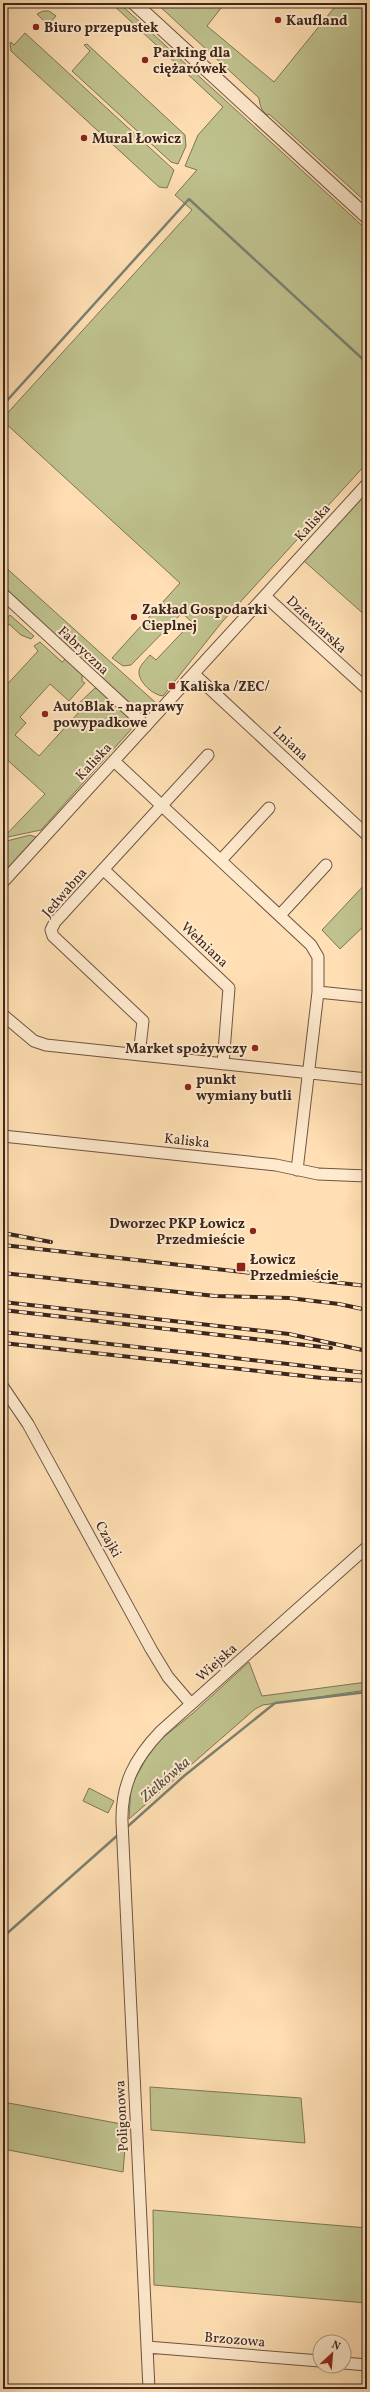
<svg xmlns="http://www.w3.org/2000/svg" width="370" height="2392" font-family="Vollkorn,serif">
	<style>
		.green { fill: #bfc28e; stroke: #7e7456 }
		.lines { fill: none; stroke-linecap: round; stroke-linejoin: round }
		.stream { stroke: #798172; stroke-width: 2.5 }
		.minor-casing { stroke: #6d5544; stroke-width: 13 }
		.tertiary-casing { stroke: #6d5544; stroke-width: 15 }
		.minor { stroke: #ffeace; stroke-width: 11 }
		.tertiary { stroke: #ffeace; stroke-width: 13 }
		.rail-casing { stroke: #3c271f; stroke-width: 4 }
		.rail { stroke: #ffeace; stroke-width: 2.5; stroke-dasharray: 8; stroke-linecap: butt }
		.poi-dot { fill: #8f2418; stroke: #ffeace; stroke-width: 1.5 }
		.labels { text-anchor: middle; stroke-width: 4; stroke-linejoin: round; paint-order: stroke }
		.poi-label { font-size: 14px; font-weight: bold; fill: #3c271f; stroke: #ffeace; text-anchor: start }
		.street-label { font-size: 14px; fill: #3c271f; stroke: #ffeace }
		.water-label { font-size: 15px; font-style: italic; fill: #554c42; stroke: #ffeace }
	</style>
	<rect width="100%" height="100%" fill="#ffdfb3"/>
	<filter id="stains"><feTurbulence type="fractalNoise" baseFrequency=".005" numOctaves="4"/><feColorMatrix values="0 0 0 0 .2 0 0 0 0 .09 0 0 0 0 .02 0 0 0 .5 -.17"/></filter>
	<radialGradient id="worn" r=".72"><stop offset=".6" stop-color="#630" stop-opacity="0"/><stop offset="1" stop-color="#630" stop-opacity=".3"/></radialGradient>
	<path class="green" d="M111 3H119L367 230V463L222 622 163 696C153 695 138 682 139 671 140 665 146 660 150 655L156 660 192 622 182 613 131 665 123 666 112 658 180 583 3 421V418L192 210 175 195 197 170 185 166 198 135 223 107Z
		M156 3H225L207 26 274 82 338 3H367V203L269 114 267 115C261 110 260 106 259 98Z
		M43 11H49L56 16 48 25 37 14Z
		M25 33 174 170 167 188 159 187 11 51 10 43 11 42 14 45Z
		M87 44 185 135 186 146 178 164 171 162 72 71 90 51 84 45Z
		M367 492V617L304 561Z
		M3 565 156 703 146 715 143 716 3 589Z
		M10 615 34 636 31 639 21 635 9 624 3 629V623Z
		M40 642 62 662 67 658 82 674V681L85 683 69 701 50 684 20 717 26 723 15 735 39 756 80 711 75 707 95 688H99L135 725 41 830 3 838 45 794 3 756V689L38 651 34 646Z
		M30 835 36 837 3 873V842Z
		M367 882V923L340 949 322 930Z
		M249 1662 262 1696 367 1682V1690L263 1705 255 1709 129 1819 131 1786 146 1759 160 1740 192 1714Z
		M89 1788 114 1801 108 1813 83 1801Z
		M150 2087 301 2098 305 2143 151 2130Z
		M3 2102 127 2125 123 2172 3 2149Z
		M153 2210 367 2228V2303L154 2285Z"/>
	<g class="lines">
		<path class="stream" d="M3 405 189 199 367 363
			M126 1828 184 1776 275 1703 367 1692
			M3 1937 119 1834"/>
		<defs>
			<path id="minor" d="M3 594 146 726
				M265 596 367 689
				M194 674 367 835
				M114 761 311 945 318 957V992L297 1170
				M221 860 269 808
				M104 870 229 988 223 1064
				M3 882 367 484
				M280 915 326 865
				M318 992 367 997
				M3 1015 34 1041 46 1045 367 1079
				M139 1055 143 1021 53 936 51 930 55 922 208 755
				M3 1136 276 1165 318 1174 367 1176
				M3 1387 28 1424 151 1649 168 1677 191 1704
				M147 2347 320 2361
				M344 2363 367 2365
				M149 2389 122 1822C121 1784 135 1758 161 1731L367 1547"/>
			<path id="tertiary" d="M134 3 367 217"/>
		</defs>
		<use href="#minor" class="minor-casing"/>
		<use href="#tertiary" class="tertiary-casing"/>
		<use href="#minor" class="minor"/>
		<use href="#tertiary" class="tertiary"/>
		<defs>
			<path id="rail" d="M3 1233 51 1242
				M3 1245 367 1286
				M3 1273 215 1296 289 1298 339 1304 367 1310
				M3 1302 289 1334 367 1351
				M3 1310 331 1348
				M3 1332 367 1373
				M3 1343 322 1378 367 1381"/>
		</defs>
		<use href="#rail" class="rail-casing"/>
		<use href="#rail" class="rail"/>
	</g>
	<g class="poi-dot">
		<circle cx="278" cy="20" r="4"/>
		<circle cx="36" cy="27" r="4"/>
		<circle cx="145" cy="60" r="4"/>
		<circle cx="84" cy="138" r="4"/>
		<circle cx="134" cy="617" r="4"/>
		<rect x="168" y="682" width="8" height="8" rx="2"/>
		<circle cx="45" cy="714" r="4"/>
		<circle cx="255" cy="1048" r="4"/>
		<circle cx="188" cy="1087" r="4"/>
		<circle cx="253" cy="1231" r="4"/>
		<rect x="236" y="1262" width="10" height="10" rx="2"/>
	</g>
	<g class="labels">
		<g class="poi-label">
			<text x="286" y="25">Kaufland</text>
			<text x="44" y="32">Biuro przepustek</text>
			<text x="153" y="57">Parking dla<tspan x="153" dy="16">ciężarówek</tspan></text>
			<text x="92" y="143">Mural Łowicz</text>
			<text x="142" y="614">Zakład Gospodarki<tspan x="142" dy="16">Cieplnej</tspan></text>
			<text x="180" y="691">Kaliska /ZEC/</text>
			<text x="53" y="711">AutoBlak - naprawy<tspan x="53" dy="16">powypadkowe</tspan></text>
			<text x="247" y="1053" text-anchor="end">Market spożywczy</text>
			<text x="196" y="1084">punkt<tspan x="196" dy="16">wymiany butli</tspan></text>
			<text x="245" y="1228" text-anchor="end">Dworzec PKP Łowicz<tspan x="245" dy="16">Przedmieście</tspan></text>
			<text x="250" y="1264">Łowicz<tspan x="250" dy="16">Przedmieście</tspan></text>
		</g>
		<g class="street-label">
			<text transform="translate(312 522) rotate(-48)" y="5">Kaliska</text>
			<text transform="translate(317 624) rotate(43)" y="5">Dziewiarska</text>
			<text transform="translate(84 650) rotate(43)" y="5">Fabryczna</text>
			<text transform="translate(291 743) rotate(43)" y="5">Lniana</text>
			<text transform="translate(93 761) rotate(-47)" y="5">Kaliska</text>
			<text transform="translate(64 892) rotate(-49)" y="5">Jedwabna</text>
			<text transform="translate(205 944) rotate(43)" y="5">Wełniana</text>
			<text transform="translate(187 1140) rotate(6)" y="5">Kaliska</text>
			<text transform="translate(109 1539) rotate(61)" y="5">Czajki</text>
			<text transform="translate(216 1662) rotate(-42)" y="5">Wiejska</text>
			<text transform="translate(121 2116) rotate(-93)" y="5">Poligonowa</text>
			<text transform="translate(235 2339) rotate(5)" y="5">Brzozowa</text>
		</g>
		<g class="water-label">
			<text transform="translate(165 1779) rotate(-41)" y="5">Zielkówka</text>
		</g>
	</g>
	<rect width="370" height="2392" fill="none" stroke="#ffdfb3" stroke-width="16"/>
	<rect x="4" y="4" width="362" height="2384" fill="none" stroke="#3c271f" stroke-width="2"/>
	<rect x="8" y="8" width="354" height="2376" fill="none" stroke="#3c271f"/>
	<g transform="translate(332 2354) rotate(26)"><circle r="19" fill="#ffeace" stroke="#b19c88"/>
	<path d="M0-3L7 15L0 10L-7 15Z" fill="#8f2418"/>
	<text y="-6" font-size="11" font-weight="bold" text-anchor="middle" fill="#3c271f">N</text>
	</g>
	<rect width="100%" height="100%" filter="url(#stains)"/>
	<rect width="100%" height="100%" fill="url(#worn)"/>
</svg>
